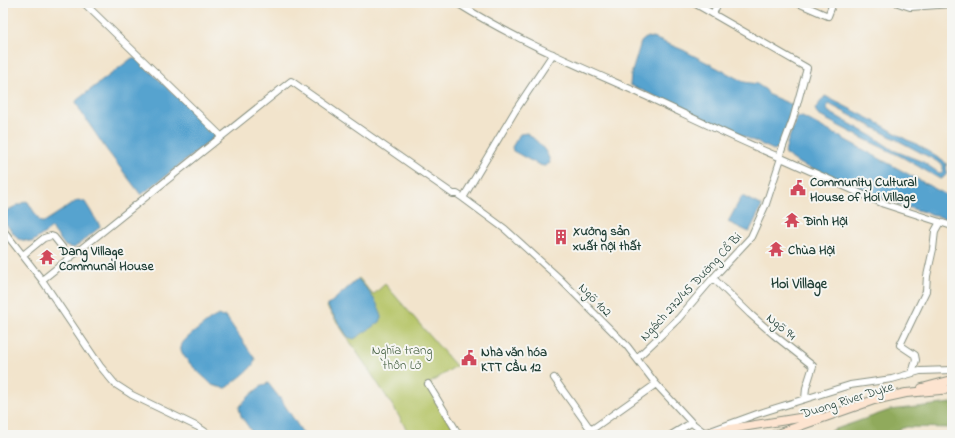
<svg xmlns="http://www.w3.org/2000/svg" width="955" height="438" font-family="'Indie Flower',sans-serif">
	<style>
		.green { fill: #b5c466; stroke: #6a804d }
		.forest { fill: #90aa5b; stroke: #587448 }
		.water { fill: #56a3cf; stroke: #3a7082; fill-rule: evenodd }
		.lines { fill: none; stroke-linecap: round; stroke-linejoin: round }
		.street-casing { stroke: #889080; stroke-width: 8 }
		.secondary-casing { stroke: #889080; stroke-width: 10 }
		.street { stroke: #fff; stroke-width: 6 }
		.secondary { stroke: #fde4d0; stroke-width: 8 }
		.labels { text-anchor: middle; stroke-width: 4; stroke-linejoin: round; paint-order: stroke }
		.poi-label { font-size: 13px; font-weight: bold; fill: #1f3d34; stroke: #f6f6f2; text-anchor: start }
		.street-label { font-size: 13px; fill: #1f3d34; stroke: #f6f6f2 }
		.park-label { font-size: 13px; fill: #445f40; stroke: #f6f6f2 }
		.neighbourhood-label { font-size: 14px; font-weight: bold; fill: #1f3d34; stroke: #f6f6f2 }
	</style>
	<rect width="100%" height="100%" fill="#f6f6f2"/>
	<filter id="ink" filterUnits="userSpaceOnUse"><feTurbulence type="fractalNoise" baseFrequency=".025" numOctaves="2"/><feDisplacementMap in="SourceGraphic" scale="8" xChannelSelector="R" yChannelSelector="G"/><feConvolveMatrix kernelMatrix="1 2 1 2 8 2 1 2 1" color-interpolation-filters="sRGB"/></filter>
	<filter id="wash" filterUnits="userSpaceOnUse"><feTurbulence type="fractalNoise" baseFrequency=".012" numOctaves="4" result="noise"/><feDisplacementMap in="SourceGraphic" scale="16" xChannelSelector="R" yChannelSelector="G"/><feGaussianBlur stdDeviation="0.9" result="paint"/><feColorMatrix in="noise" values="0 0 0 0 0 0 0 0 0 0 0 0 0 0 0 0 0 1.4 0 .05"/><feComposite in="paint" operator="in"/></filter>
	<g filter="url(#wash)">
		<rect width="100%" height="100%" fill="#f2e4cc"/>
		<path class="green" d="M359 278 373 295 385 284 456 366 430 383 457 435H410L394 408 327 307Z"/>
		<path class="forest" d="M952 403V428L906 427 884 435H819L890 410Z"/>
		<path class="water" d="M647 37 656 39 683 50 744 82 757 84 766 90 769 95 793 105V112L780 146 778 148 774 150 630 85 631 75 641 42Z
			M132 58 138 60 218 135 141 195 106 149 81 112 76 102 77 100Z
			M825 96 882 125 907 140 915 143 946 163 947 173 944 177 940 179 902 157 860 137 818 115 815 109ZM829 104 931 158 943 165V172L939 173 923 162 893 150 874 137 829 112 826 108Z
			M797 117H802L809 120 952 198V222L938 216 903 206 800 164 785 154 787 143Z
			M527 133C536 140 549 151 550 163 548 164 546 166 544 166 539 166 519 154 513 151L512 147 520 134Z
			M742 196 762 206 749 232 728 222Z
			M78 200 85 202 100 226 99 228 74 248 65 246 52 228 32 242 18 239 3 220 4 212 26 201 28 202 39 220 41 222H44Z
			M358 279C368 290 379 303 382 317L380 322 354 339 348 337 328 307V305Z
			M219 315 222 317 225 316 227 318 255 359C255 368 234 381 227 388L219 387 212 385C205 377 179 357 181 347 181 342 190 336 193 333 201 327 209 319 219 315Z
			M268 383 282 401 304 435H254L241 416 239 408C243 401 260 385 268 383Z"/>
	</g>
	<g filter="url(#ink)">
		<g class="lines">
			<defs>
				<path id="street" d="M84 3 221 136
					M457 3C514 39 576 65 637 92 685 114 731 137 779 157
					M694 3 807 68 793 119 779 157 884 204 952 226
					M798 3 828 16 833 3
					M898 3 910 7 952 4
					M713 14 718 3
					M463 198 515 111 553 54
					M3 230 42 280 100 366 115 384 132 395 198 427 210 435
					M23 255 44 238 51 236 54 237 70 257
					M713 278 750 314 774 335 813 366 806 388 805 399
					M42 280 291 81 453 194H457L463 198 505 229 560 279 627 346 656 384 693 424 705 433 757 414 850 385 892 379 920 371 952 370
					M637 358 678 319 713 278 751 237 766 204 781 158
					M912 373 916 360 915 355 900 345 926 291 927 276 933 249 935 231 940 222
					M554 378 591 430 656 384
					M428 384 459 435
					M671 435 691 423"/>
				<path id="secondary" d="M922 388 952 380
					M701 435 705 433 818 415
					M774 435 874 400 906 393 952 389"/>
			</defs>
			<use href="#street" class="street-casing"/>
			<use href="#secondary" class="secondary-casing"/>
			<use href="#street" class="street"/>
			<use href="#secondary" class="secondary"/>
		</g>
	</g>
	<defs>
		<symbol id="civic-bare" viewBox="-9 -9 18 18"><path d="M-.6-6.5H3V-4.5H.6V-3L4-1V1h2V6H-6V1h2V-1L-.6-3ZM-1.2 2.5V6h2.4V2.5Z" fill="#d1495b" stroke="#f6f6f2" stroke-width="2.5" paint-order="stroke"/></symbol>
		<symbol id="temple-bare" viewBox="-9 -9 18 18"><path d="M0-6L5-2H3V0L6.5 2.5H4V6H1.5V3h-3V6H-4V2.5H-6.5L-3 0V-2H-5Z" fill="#d1495b" stroke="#f6f6f2" stroke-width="2.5" paint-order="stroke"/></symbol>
		<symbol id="building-bare" viewBox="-9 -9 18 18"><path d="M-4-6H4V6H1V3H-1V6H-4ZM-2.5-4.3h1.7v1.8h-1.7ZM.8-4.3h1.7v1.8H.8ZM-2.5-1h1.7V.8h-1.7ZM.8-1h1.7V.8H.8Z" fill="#d1495b" stroke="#f6f6f2" stroke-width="2.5" paint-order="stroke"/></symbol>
	</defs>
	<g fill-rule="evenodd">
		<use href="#civic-bare" x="787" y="177" width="22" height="22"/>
		<use href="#temple-bare" x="781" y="209" width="22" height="22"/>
		<use href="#building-bare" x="550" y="226" width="22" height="22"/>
		<use href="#temple-bare" x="765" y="238" width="22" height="22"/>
		<use href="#temple-bare" x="36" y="246" width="22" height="22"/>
		<use href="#civic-bare" x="458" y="347" width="22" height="22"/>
	</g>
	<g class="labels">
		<g class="poi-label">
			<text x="810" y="186">Community Cultural<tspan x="810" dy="15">House of Hoi Village</tspan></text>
			<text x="804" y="225">Đình Hội</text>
			<text x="573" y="235">Xưởng sản<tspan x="573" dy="15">xuất nội thất</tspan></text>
			<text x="788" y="254">Chùa Hội</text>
			<text x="59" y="255">Dang Village<tspan x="59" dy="15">Communal House</tspan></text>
			<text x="481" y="356">Nhà văn hóa<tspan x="481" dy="15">KTT Cầu 12</tspan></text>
		</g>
		<g class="street-label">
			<text transform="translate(690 286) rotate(-47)" y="5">Ngách 272/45 Đường Cổ Bi</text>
			<text transform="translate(596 299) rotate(45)" y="5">Ngõ 102</text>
			<text transform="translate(782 326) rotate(39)" y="5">Ngõ 94</text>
			<text transform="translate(847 399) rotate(-17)" y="5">Duong River Dyke</text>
		</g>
		<g class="park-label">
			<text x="402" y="354">Nghĩa trang<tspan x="402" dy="15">thôn Lở</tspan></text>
		</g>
		<g class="neighbourhood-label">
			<text x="799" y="288">Hoi Village</text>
		</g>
	</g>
	<rect width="955" height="438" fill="none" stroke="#f6f6f2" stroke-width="16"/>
</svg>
